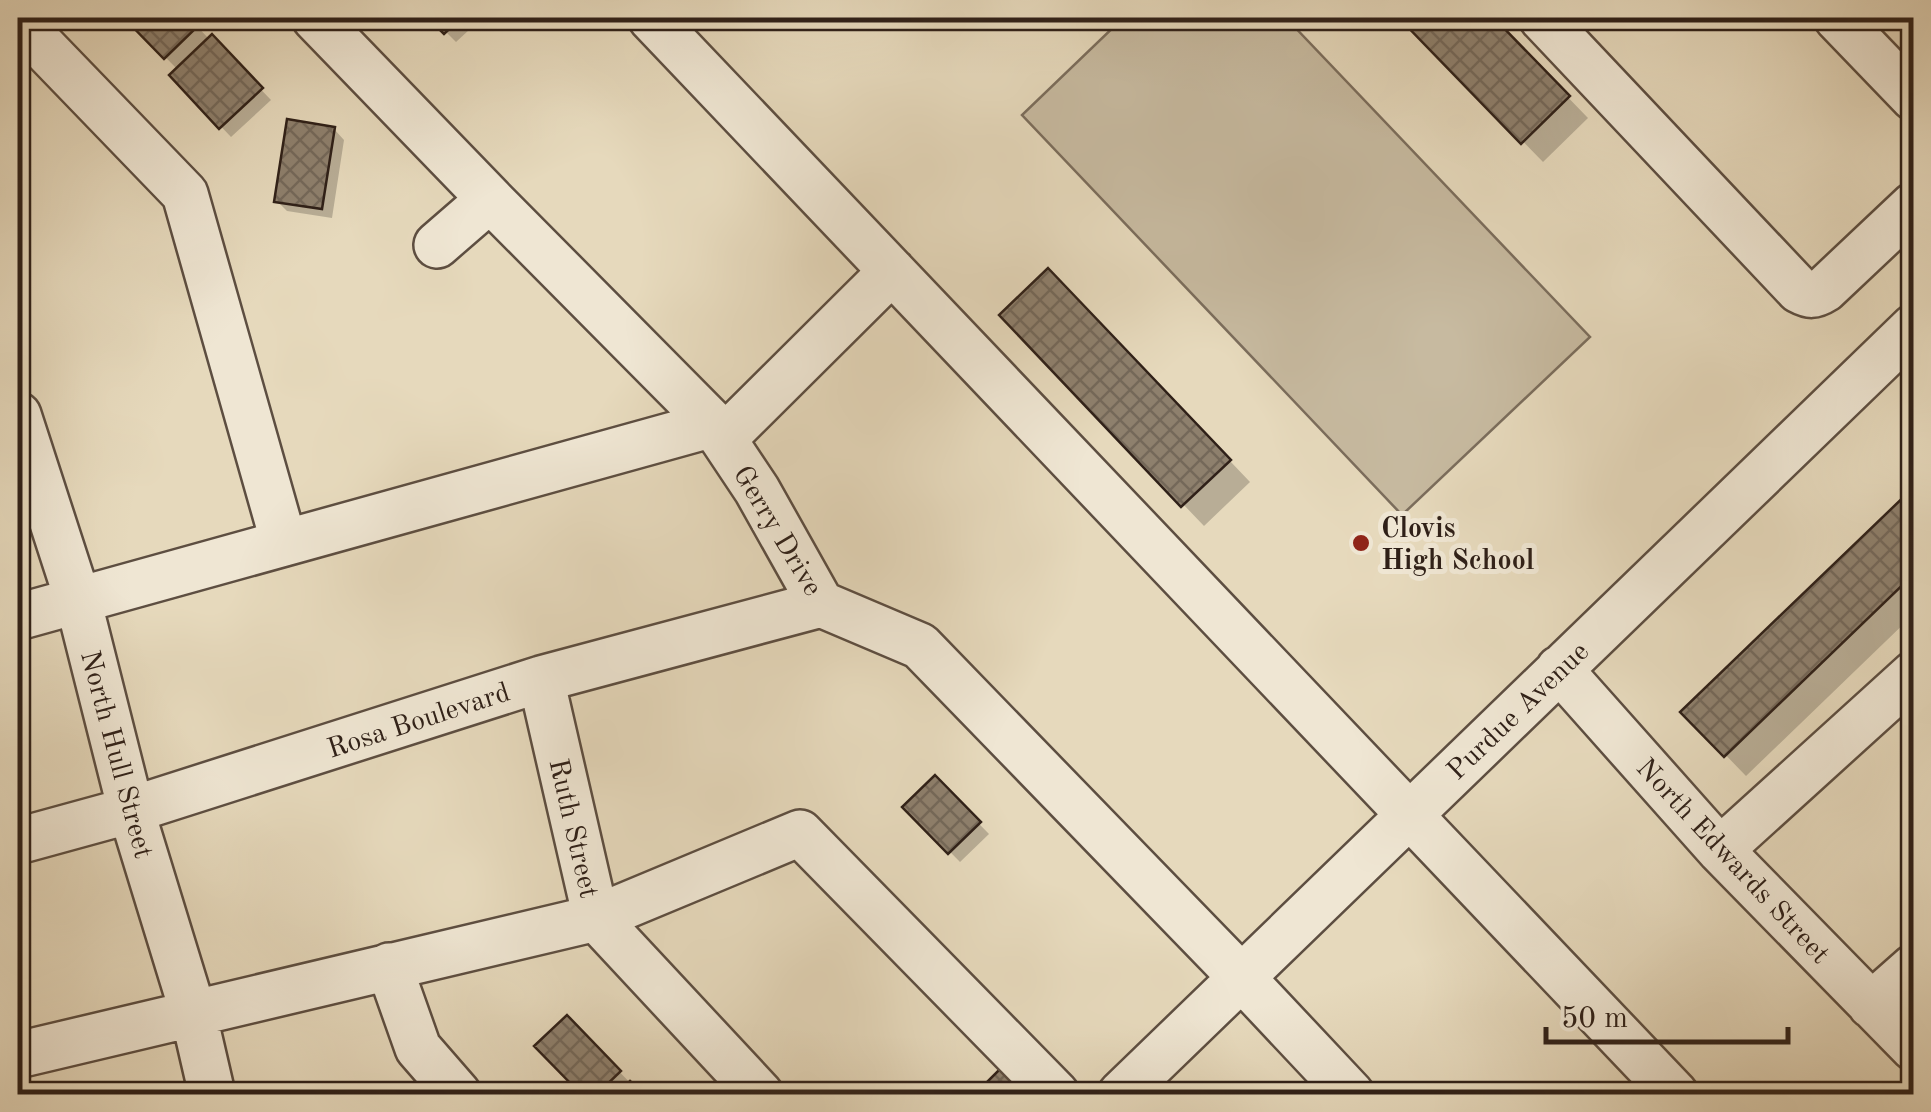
<svg xmlns="http://www.w3.org/2000/svg" width="1931" height="1112" font-family="'Old Standard TT',serif">
	<style>
		.pitch { fill: #c7baa0; stroke: #7b6d5c; stroke-width: 2.5 }
		.shadow { fill: #0003 }
		.building { fill: url(#building-cross-hatch); stroke: #2f2018; stroke-width: 2.5 }
		.lines { fill: none; stroke-linecap: round; stroke-linejoin: round }
		.minor-casing { stroke: #5d4e41; stroke-width: 50 }
		.minor { stroke: #efe6d3; stroke-width: 45 }
		.poi-dot { fill: #8f2418; stroke: #efe6d3; stroke-width: 4 }
		.labels { text-anchor: middle; stroke-width: 10; stroke-linejoin: round; paint-order: stroke }
		.poi-label { font-size: 28px; font-weight: bold; fill: #2f2018; stroke: #efe6d3; text-anchor: start }
		.street-label { font-size: 28px; fill: #2f2018; stroke: #efe6d3 }
	</style>
	<defs>
		<pattern id="building-cross-hatch" width="8" height="8" patternUnits="userSpaceOnUse" patternTransform="scale(2.5)"><rect width="8" height="8" fill="#8e806d"/><path d="M0 0l8 8M0 8l8-8" fill="none" stroke="#746859"/></pattern>
	</defs>
	<rect width="100%" height="100%" fill="#e6d9bc"/>
	<filter id="stains"><feTurbulence type="fractalNoise" baseFrequency=".002" numOctaves="4"/><feColorMatrix values="0 0 0 0 .2 0 0 0 0 .09 0 0 0 0 .02 0 0 0 .5 -.17"/></filter>
	<radialGradient id="worn" r=".72"><stop offset=".6" stop-color="#630" stop-opacity="0"/><stop offset="1" stop-color="#630" stop-opacity=".3"/></radialGradient>
	<path class="pitch" d="M1123 18H1286L1590 337 1402 515 1022 115Z"/>
	<path class="shadow" d="M127 18H189L210 40 212 38 271 100 231 137 172 75 178 70Z
		M432 18H482L456 42Z
		M1403 18H1491L1588 118 1543 162Z
		M334 129 344 140 332 218 287 211 277 201Z
		M1069 292 1250 482 1204 526 1002 315Z
		M1914 490V614L1746 776 1684 712Z
		M935 779 989 834 960 862 906 807Z
		M567 1018 641 1094H584L538 1046Z"/>
	<path class="building" d="M124 18H192L199 25 164 59Z
		M428 18H461L444 34Z
		M1399 18H1494L1570 96 1521 144Z
		M212 34 263 88 219 129 169 75Z
		M287 119 335 127 322 209 274 202Z
		M1048 268 1231 460 1181 507 999 315Z
		M1914 487V574L1724 757 1680 712Z
		M935 775 981 822 948 854 902 807Z
		M567 1015 621 1071 597 1094H581L534 1046Z
		M1004 1065 1032 1094H975Z
		M630 1081 644 1094H616Z"/>
	<g class="lines">
		<defs>
			<path id="minor" d="M315 18 490 199 713 424 757 490 821 604 920 646 1242 978 1351 1094
				M651 18 1675 1094
				M1542 18 1799 290C1810 296 1814 296 1825 289L1914 205
				M1837 18 1914 98
				M18 21 185 194 284 543
				M437 245 490 199
				M18 415 78 600 131 810 193 1012 212 1094
				M723 439 892 271
				M18 617 713 424
				M1559 669 1720 850 1914 1048
				M541 679 596 918 760 1094
				M18 841 131 810 541 679 821 604
				M1720 850 1914 674
				M389 966 418 1048 458 1094
				M1871 1005 1914 967
				M18 1055 596 918 800 833 1056 1094
				M1121 1094 1914 327"/>
		</defs>
		<use href="#minor" class="minor-casing"/>
		<use href="#minor" class="minor"/>
	</g>
	<circle class="poi-dot" cx="1361" cy="543" r="10"/>
	<g class="labels">
		<g class="poi-label">
			<text x="1381" y="537">Clovis<tspan x="1381" dy="32">High School</tspan></text>
		</g>
		<g class="street-label">
			<text transform="translate(779 530) rotate(59)" y="10">Gerry Drive</text>
			<text transform="translate(1517 710) rotate(-44)" y="10">Purdue Avenue</text>
			<text transform="translate(418 719) rotate(-18)" y="10">Rosa Boulevard</text>
			<text transform="translate(118 754) rotate(75)" y="10">North Hull Street</text>
			<text transform="translate(575 828) rotate(77)" y="10">Ruth Street</text>
			<text transform="translate(1734 860) rotate(47)" y="10">North Edwards Street</text>
		</g>
	</g>
	<rect width="1931" height="1112" fill="none" stroke="#e6d9bc" stroke-width="60"/>
	<rect x="20" y="20" width="1891" height="1072" fill="none" stroke="#2f2018" stroke-width="5"/>
	<rect x="30" y="30" width="1871" height="1052" fill="none" stroke="#2f2018" stroke-width="2.5"/>
	<path d="M1546 1027v15h242v-15" fill="none" stroke="#2f2018" stroke-width="5"/>
	<text x="1561" y="1027" font-size="30" fill="#2f2018" stroke="#efe6d3" stroke-width="8" paint-order="stroke">50 m</text>
	<rect width="100%" height="100%" filter="url(#stains)"/>
	<rect width="100%" height="100%" fill="url(#worn)"/>
</svg>
